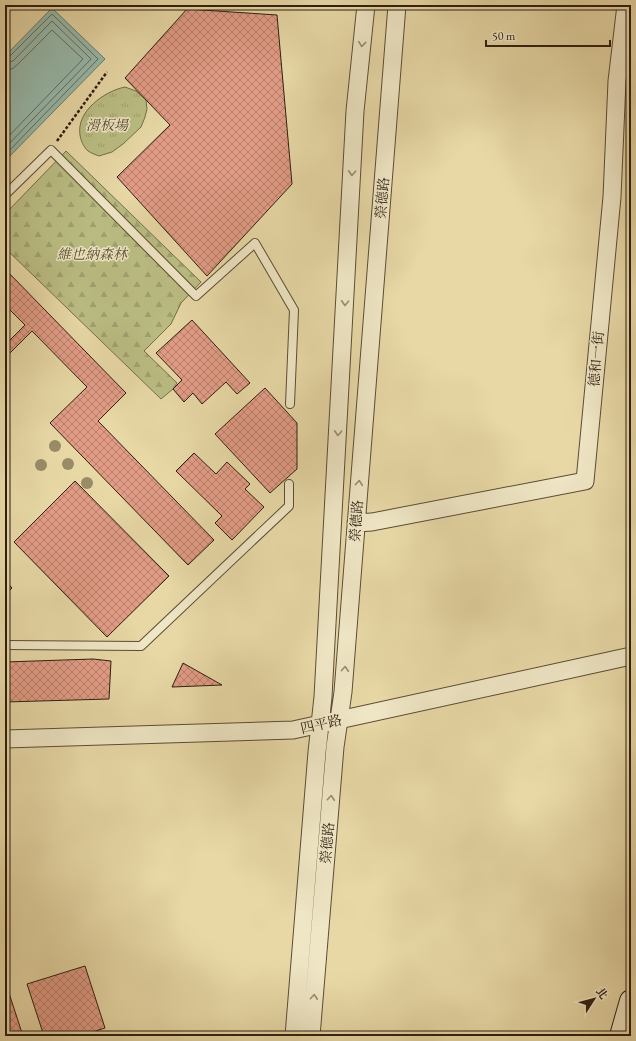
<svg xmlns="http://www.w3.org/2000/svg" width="636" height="1041" font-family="'EB Garamond','Noto Serif TC',serif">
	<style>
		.grass { fill: url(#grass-tufts); stroke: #746e4a }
		.forest { fill: url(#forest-firs); stroke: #746e4a }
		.water { fill: #97b9ab; stroke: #6d7b6d }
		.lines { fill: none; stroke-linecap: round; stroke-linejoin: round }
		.shore { stroke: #626c5e; stroke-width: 1 }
		.building { fill: url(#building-cross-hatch); stroke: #2d1e10 }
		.lane-casing { stroke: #5c4c36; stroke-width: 10 }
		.street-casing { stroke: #5c4c36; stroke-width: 19 }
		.secondary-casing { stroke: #2d1e10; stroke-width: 24 }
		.path { stroke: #2d1e10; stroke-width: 2.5; stroke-dasharray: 3 2; stroke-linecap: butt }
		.lane { stroke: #efe6c5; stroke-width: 8 }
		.street { stroke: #efe6c5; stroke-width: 17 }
		.secondary { stroke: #efe6c5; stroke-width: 22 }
		.tree { fill: #988c66 }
		.oneway { stroke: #988c74 }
		.labels { text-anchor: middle; stroke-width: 3; stroke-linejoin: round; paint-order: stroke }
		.park-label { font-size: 14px; font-style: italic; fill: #574e32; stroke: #efe6c5 }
		.street-label { font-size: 14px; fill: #2d1e10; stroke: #efe6c5 }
	</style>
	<defs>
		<pattern id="grass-tufts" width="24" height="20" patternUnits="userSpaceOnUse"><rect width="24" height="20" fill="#babd83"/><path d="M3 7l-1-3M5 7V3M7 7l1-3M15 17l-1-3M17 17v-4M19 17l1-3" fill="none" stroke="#a0a270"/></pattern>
		<pattern id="forest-firs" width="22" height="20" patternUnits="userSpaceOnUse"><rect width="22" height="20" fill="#babd83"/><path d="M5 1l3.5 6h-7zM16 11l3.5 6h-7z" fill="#a0a270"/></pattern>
		<pattern id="building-cross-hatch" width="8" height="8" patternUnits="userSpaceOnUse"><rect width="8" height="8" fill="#e29c86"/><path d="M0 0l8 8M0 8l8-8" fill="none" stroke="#b87f6c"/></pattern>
	</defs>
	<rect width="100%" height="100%" fill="#e7d8a6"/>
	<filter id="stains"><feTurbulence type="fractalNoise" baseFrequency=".005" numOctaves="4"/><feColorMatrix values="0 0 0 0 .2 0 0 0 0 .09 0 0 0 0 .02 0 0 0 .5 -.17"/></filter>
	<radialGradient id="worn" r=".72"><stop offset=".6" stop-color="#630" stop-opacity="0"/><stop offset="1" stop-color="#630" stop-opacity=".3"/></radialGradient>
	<path class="grass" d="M125 87 136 91 146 100 147 109 145 117 141 127 123 144 112 152 99 156C96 155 91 153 88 151 83 146 81 141 80 135 76 111 105 91 125 87Z"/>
	<path class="forest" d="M66 151 201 282 181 303 171 324 144 351 177 383 173 389 161 399 5 248V214Z"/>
	<path class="water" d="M52 8 105 59 5 161V56Z"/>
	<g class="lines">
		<path class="shore" d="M5 58 9 57 52 14 98 59 5 155
			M5 63 13 61 52 21 91 59 5 148
			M5 69H12L17 65 52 30 83 59 5 140"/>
	</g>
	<path class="building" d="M187 9 277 15 292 184 207 276 117 177 170 125 125 78Z
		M5 269 126 393 98 421 214 540 188 565 50 423 87 387 32 331 5 358V345L25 325 5 305Z
		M192 320 250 383 237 394 226 382 202 404 193 393 184 402 173 389 182 380 156 353Z
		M265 388 297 423V469L270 493 215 434Z
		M194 453 216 474 227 462 250 484 245 489 264 507 232 540 215 523 222 516 176 471Z
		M75 481 169 576 107 637 14 542Z
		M5 580 12 588 5 595Z
		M93 659 111 661 109 699 5 702V662Z
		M183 663 222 685 172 687Z
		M85 966 105 1028 80 1036H44L27 984Z
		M8 990 23 1036H5V991Z"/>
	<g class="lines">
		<defs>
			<path id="lane" d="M5 195 51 150 196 296 255 243 294 310 290 404
				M5 645 141 646 289 506V484"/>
			<path id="street" d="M356 523 372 522 585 481 612 197 617 81 626 5
				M5 739 293 730 631 656
				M294 1036 317 752 323 697 355 111 366 5
				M311 1036 335 747 343 692 397 5"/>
			<path id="secondary" d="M621 1036 631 1001"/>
		</defs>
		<use href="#lane" class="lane-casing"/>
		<use href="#street" class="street-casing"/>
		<use href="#secondary" class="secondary-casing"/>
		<path class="path" d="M57 141 107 72"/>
		<use href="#lane" class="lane"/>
		<use href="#street" class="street"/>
		<use href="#secondary" class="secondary"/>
	</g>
	<g class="tree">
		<circle cx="55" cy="446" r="6"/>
		<circle cx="68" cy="464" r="6"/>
		<circle cx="41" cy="465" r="6"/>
		<circle cx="87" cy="483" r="6"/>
	</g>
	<defs><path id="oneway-chevron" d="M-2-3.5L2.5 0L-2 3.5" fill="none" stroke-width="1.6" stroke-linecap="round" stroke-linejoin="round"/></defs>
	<g class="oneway">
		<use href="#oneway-chevron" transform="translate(362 44) rotate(96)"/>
		<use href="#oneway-chevron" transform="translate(352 173) rotate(93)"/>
		<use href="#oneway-chevron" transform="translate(345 303) rotate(93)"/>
		<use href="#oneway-chevron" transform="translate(338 433) rotate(93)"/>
		<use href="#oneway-chevron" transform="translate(359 483) rotate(-85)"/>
		<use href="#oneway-chevron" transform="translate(345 669) rotate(-86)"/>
		<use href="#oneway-chevron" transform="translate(331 798) rotate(-85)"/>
		<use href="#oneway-chevron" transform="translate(314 997) rotate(-85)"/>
	</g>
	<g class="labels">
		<g class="park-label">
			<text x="107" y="130">滑板場</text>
			<text x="92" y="259">維也納森林</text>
		</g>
		<g class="street-label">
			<text transform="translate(382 198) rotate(-85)" y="5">榮德路</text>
			<text transform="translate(596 359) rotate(-85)" y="5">德和一街</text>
			<text transform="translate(356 521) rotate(-86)" y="5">榮德路</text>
			<text transform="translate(321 724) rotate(-13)" y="5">四平路</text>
			<text transform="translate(327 843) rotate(-85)" y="5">榮德路</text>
		</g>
	</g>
	<rect width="636" height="1041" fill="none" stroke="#e7d8a6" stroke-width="20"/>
	<rect x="6" y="6" width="624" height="1029" fill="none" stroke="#2d1e10" stroke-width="2"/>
	<rect x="10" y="10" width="616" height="1021" fill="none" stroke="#2d1e10"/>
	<g transform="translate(594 999) rotate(54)" stroke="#efe6c5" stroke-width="3" paint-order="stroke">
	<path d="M0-3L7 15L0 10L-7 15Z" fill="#2d1e10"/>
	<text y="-6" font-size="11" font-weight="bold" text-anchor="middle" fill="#2d1e10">北</text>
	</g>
	<path d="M486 40v6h124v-6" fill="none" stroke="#2d1e10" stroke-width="2"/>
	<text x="492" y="40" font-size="12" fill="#2d1e10" stroke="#efe6c5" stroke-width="3" paint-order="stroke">50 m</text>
	<rect width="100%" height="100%" filter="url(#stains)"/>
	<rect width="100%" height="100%" fill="url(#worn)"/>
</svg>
